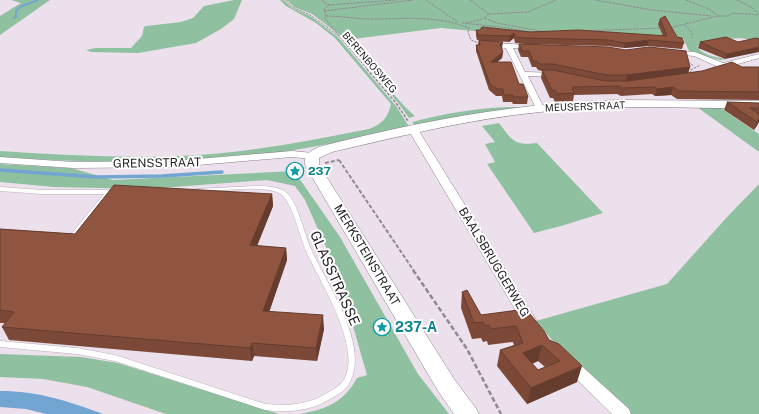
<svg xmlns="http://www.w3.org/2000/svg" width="759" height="414" font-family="'Public Sans',sans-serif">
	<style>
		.green { fill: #8fc0a0 }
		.water { fill: #73a5d2 }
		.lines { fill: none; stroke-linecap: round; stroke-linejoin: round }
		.stream-far1 { stroke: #73a5d2; stroke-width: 2 }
		.stream { stroke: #73a5d2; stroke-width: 3.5 }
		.lane-casing { stroke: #8b818b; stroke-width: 0.5 }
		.street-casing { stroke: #8b818b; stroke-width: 1 }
		.secondary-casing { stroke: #8b818b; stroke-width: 1 }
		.path-far3 { stroke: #918991; stroke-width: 1; stroke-dasharray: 2.5 1; stroke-linecap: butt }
		.path-far2 { stroke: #918991; stroke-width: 1.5; stroke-dasharray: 3 1.5; stroke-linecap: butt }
		.path-far1 { stroke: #918991; stroke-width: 2; stroke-dasharray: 4 2; stroke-linecap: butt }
		.path { stroke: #918991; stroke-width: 2.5; stroke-dasharray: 5 2.5; stroke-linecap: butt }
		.lane { fill: #fff; fill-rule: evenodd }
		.street { fill: #fff; fill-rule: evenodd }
		.secondary { fill: #fff; fill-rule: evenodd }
		.wall { fill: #7c4938; fill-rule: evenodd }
		.shaded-wall { fill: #653c2e }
		.building { fill: #905541; stroke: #653c2e; fill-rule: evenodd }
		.labels { text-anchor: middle; stroke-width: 4; stroke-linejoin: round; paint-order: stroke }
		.far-street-label { font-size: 10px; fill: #231f23; stroke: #fff }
		.street-label { font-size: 12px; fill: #231f23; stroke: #fff }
		.culture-label { font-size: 12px; font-weight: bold; fill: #0d838f; stroke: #fff; text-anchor: start }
		.near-street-label { font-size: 14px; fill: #231f23; stroke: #fff }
		.near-culture-label { font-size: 14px; font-weight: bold; fill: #0d838f; stroke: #fff; text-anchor: start }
	</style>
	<rect width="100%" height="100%" fill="#ebe0eb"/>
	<path class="green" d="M11 0H50L0 35V16L21 3Z
		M234 0H242L234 19 221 29 196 43 138 53 91 52 86 50 96 48H131L142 36 144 27 146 26 181 22 193 18 204 6Z
		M280 0H284L292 8 310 16 338 37 396 106 408 125 407 128C355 139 304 150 251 156 168 164 84 163 0 157V151C60 155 120 158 179 156 243 154 307 141 369 129 382 124 388 118 391 104L335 38 316 23 286 6Z
		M287 0H759V41L740 38 729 39 697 46C701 55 719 58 727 59L720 60 710 57 717 60 714 61 689 51 683 38 495 33 441 28 353 39C367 62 394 98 415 116L409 118 399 104 341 36 312 14 294 7Z
		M519 107 416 126 412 122C447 113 483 107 519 107Z
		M697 107H719L759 134V152Z
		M499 123C512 140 514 146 537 143L603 213 561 226 534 233 487 164 495 162 485 144 495 142 482 126Z
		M0 164 71 168 113 180 294 171 340 237 418 374 449 414H300C327 409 344 402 357 378L367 375 338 274 305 200 295 186 267 180 147 189 54 187 0 182Z
		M759 184V414H630L551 339 536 321 667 284 728 216Z
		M0 354 81 357 118 363 279 414H166L87 387 43 379 0 377Z"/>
	<path class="water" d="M0 391C38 391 68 401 103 414H46L26 409 0 407Z"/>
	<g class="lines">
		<path class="stream-far1" d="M14 18 16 17V11L22 6 38 0"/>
		<path class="stream" d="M0 170 97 177 162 176 222 172"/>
		<defs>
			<path id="lane" d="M255 186C264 186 279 186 287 193 298 203 305 237 312 251 328 286 369 344 350 382 347 389 339 394 332 398 311 411 289 413 265 410L115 361 77 354 0 347V341L77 348 115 355 265 404C288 406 309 405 329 392 334 389 340 386 343 381 364 350 319 280 306 251 301 239 291 200 281 194 264 184 217 191 197 193L194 191 197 189Z
				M0 187 42 190H114L117 192 114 194H110L77 234 69 239 67 238 66 237 73 232 104 194H42L0 191Z"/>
			<path id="street" d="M486 42 536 46 537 48 533 50 513 48 525 72 560 73V77H557L528 76 544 108 543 110 540 111 536 108 506 48 486 46Z
				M669 50 695 52 723 63 759 54V58L717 70 713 68 716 66 694 56 672 54 668 52Z
				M414 128 419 131 535 318 537 322 535 326 530 327 525 326 409 131Z
				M292 151 313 153 318 156 313 159 292 157 174 167 73 168 0 163V157L73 162 174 161Z
				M570 358 575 360 629 409 631 414H612L565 368 563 364 565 360Z"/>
			<path id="secondary" d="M622 100 759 101V109C686 108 613 104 540 112 470 119 401 136 332 152L319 158V165L454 379 475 407 479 414H454L438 391 305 165C303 154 313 149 322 146 421 121 521 102 622 100Z"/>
		</defs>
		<use href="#lane" class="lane-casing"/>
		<use href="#street" class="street-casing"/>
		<use href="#secondary" class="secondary-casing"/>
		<path class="path-far3" d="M286 0 292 7 310 15 339 36 368 70
			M323 0V2L329 5 324 9 326 16
			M426 0 458 22
			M470 0 489 14 528 12 556 0
			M595 0 652 10 711 16
			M737 0 753 8 758 14
			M329 5 396 0
			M324 11 413 0
			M489 14 484 18 497 23 545 32
			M718 16H728L733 13 759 15
			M462 23 509 28 535 33
			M466 23 483 19
			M685 25 692 33V38
			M669 28 718 16 709 9 686 0
			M577 31 663 28
			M339 36 325 18 326 16C341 16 357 19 372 19 406 19 437 15 469 28L468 32 471 40 479 43
			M688 62 694 66
			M691 70 700 65"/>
		<path class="path-far2" d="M367 69 396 103 408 121
			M690 74 691 69"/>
		<path class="path-far1" d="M339 160 414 271
			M325 163 339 160"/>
		<path class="path" d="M413 270 467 349 501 414"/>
		<use href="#lane" class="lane"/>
		<use href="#street" class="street"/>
		<use href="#secondary" class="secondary"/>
	</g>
	<path class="wall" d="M660 19 677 37 684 43 682 49 647 46 624 48 607 46 525 44 515 43 514 38 509 42 495 41 502 48V49L503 52 502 58 497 62 519 84 528 97 527 104H513L512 102H503L502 96H496L489 90 476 51V45H478L479 40H477L476 36V30L530 32 663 36 658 24Z
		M700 42H738L725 59 698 48Z
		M519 44 690 67 688 73 742 67H759V100L677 99 671 95 655 96 652 94 621 96 617 94 574 95 573 101 555 102 553 98H550L541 78 542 71 538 70 536 67H532L528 57H521L518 50Z
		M727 102 759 103V122L754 130 724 110Z
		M272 194 273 206 257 246 286 248 287 260 269 312 324 329 317 361 254 356 252 361 9 340 2 327 5 323H0V229L75 234Z
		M462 292 481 315 526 309 549 340 577 382 527 404 497 366 500 350 514 345 513 342 488 345 487 341 483 342 481 338 472 339 461 308ZM538 361 545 367 538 370 532 364Z"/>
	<path class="shaded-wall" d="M514 33V38L509 42 510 36Z
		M649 40 647 46 624 48 625 43Z
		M503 42 502 48 500 50V44Z
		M759 47V52L725 59 727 54Z
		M503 52 502 58 490 68 491 62Z
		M690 67 688 73 626 82 627 75Z
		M673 87 671 95 655 96 657 89Z
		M759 119 758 124 754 130 757 122Z
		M272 194 273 206 252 258 250 245Z
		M286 248 287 260 265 324 263 311Z
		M323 315 324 329 317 361 316 348Z
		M252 343 254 356 252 361 250 348Z
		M542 345 538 361 519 369 523 353Z
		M582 366 577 382 527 404 531 388Z"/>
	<path class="building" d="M665 16 677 37 682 38 684 43 649 40 625 43 608 40 526 38 516 37 514 33 510 36 478 35 476 30H480L482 27 530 32 578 30 667 36 660 19Z
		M726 37 738 42 756 38 759 39V47L727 54 700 42Z
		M479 40 503 42 500 44 503 52 491 62H511L519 84H523L528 97H513V95H504L503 89H497L490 84 476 45H480Z
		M519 44 608 47 626 50 649 47 686 51 690 67 627 75H606L553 64H539L537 61H533L529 51H522Z
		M732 62 742 67H759V92L679 91 673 87 657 89 655 87 622 88 619 86 572 87 574 93 557 94 555 90H552L542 70H553L605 81H628L702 71Z
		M727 102 759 103V108H750L759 114V119L757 122Z
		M114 185 272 194 250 245 286 248 263 311 323 315 316 348 252 343 250 348 2 327 14 312 0 310V229L75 234Z
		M467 290 481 315 526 309 544 331 549 340 559 344 582 366 531 388 500 350 523 343 516 326 491 329 489 325 485 326 483 322 474 323 462 292ZM542 345 560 361 538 370 523 353Z"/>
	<defs>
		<symbol id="sight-ring" viewBox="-11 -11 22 22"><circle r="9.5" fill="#fff" stroke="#0f9aa8" stroke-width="1.5"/><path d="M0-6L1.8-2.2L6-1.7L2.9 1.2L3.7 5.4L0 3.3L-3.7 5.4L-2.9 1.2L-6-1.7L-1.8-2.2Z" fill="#0f9aa8"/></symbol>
	</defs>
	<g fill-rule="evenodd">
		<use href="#sight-ring" x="285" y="161" width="20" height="20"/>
		<use href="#sight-ring" x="372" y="317" width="20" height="20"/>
	</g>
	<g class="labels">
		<g class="far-street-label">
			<text transform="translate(370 62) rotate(49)" y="4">BERENBOSWEG</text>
			<text transform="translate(585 106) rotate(-2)" y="4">MEUSERSTRAAT</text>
		</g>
		<g class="street-label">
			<text transform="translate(157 163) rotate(-1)" y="4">GRENSSTRAAT</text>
			<text transform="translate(367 255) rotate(59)" y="4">MERKSTEINSTRAAT</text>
			<text transform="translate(494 262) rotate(59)" y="4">BAALSBRUGGERWEG</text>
		</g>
		<g class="culture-label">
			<text x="308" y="175">237</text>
		</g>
		<g class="near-street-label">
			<text transform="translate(335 278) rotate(66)" y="5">GLASSTRASSE</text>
		</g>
		<g class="near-culture-label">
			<text x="395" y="332">237-A</text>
		</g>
	</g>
</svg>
